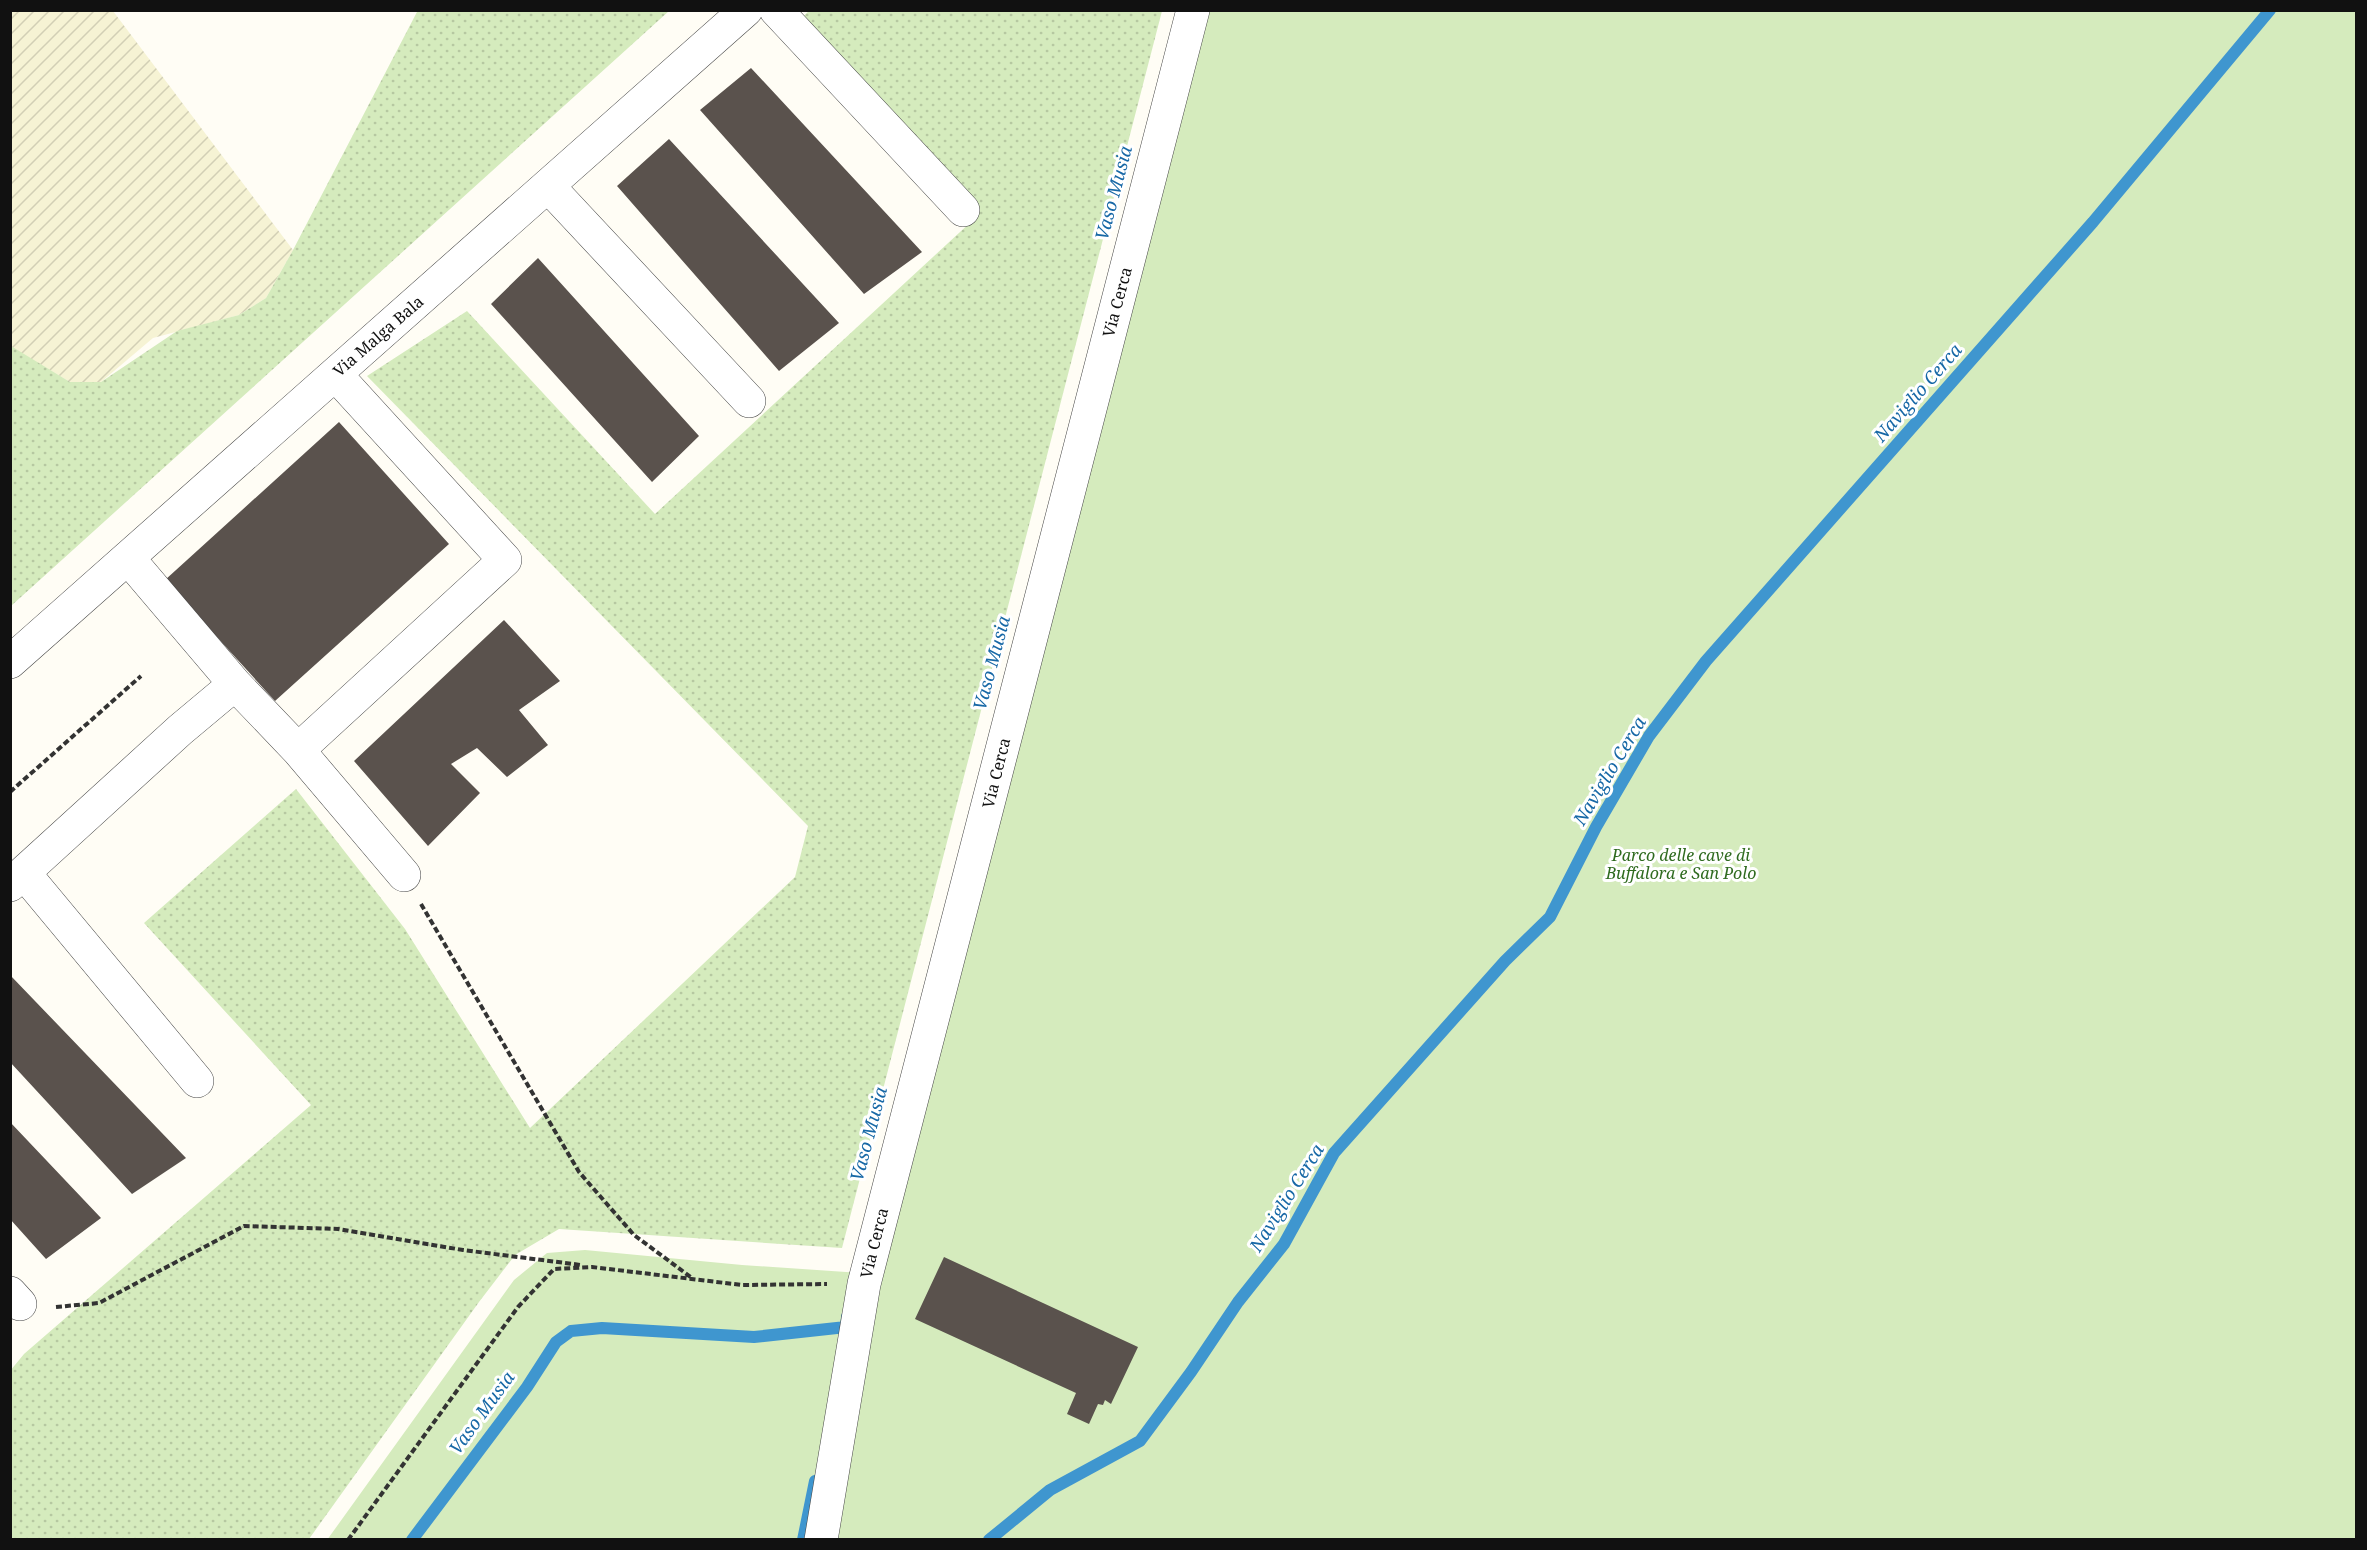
<svg xmlns="http://www.w3.org/2000/svg" width="2367" height="1550" font-family="'Noto Serif',serif">
	<style>
		.farmland { fill: url(#farmland-furrows) }
		.grass { fill: url(#grass-dots) }
		.park { fill: #d5ebbd }
		.lines { fill: none; stroke-linecap: round; stroke-linejoin: round }
		.stream { stroke: #3f96cf; stroke-width: 12 }
		.building { fill: #5a524d }
		.minor-casing { stroke: #444; stroke-width: 34 }
		.path { stroke: #333; stroke-width: 4; stroke-dasharray: 6 3; stroke-linecap: butt }
		.minor { stroke: #fff; stroke-width: 33 }
		.labels { text-anchor: middle; stroke-width: 6; stroke-linejoin: round; paint-order: stroke }
		.street-label { font-size: 16px; fill: #111; stroke: #fff }
		.park-label { font-size: 16px; font-style: italic; fill: #2f6b1f; stroke: #fff }
		.water-label { font-size: 18px; font-style: italic; fill: #1768a6; stroke: #fff }
	</style>
	<defs>
		<pattern id="farmland-furrows" width="10" height="10" patternUnits="userSpaceOnUse" patternTransform="scale(1.5)"><rect width="10" height="10" fill="#f6f3d4"/><path d="M-1 1l2-2M0 10L10 0M9 11l2-2" fill="none" stroke="#d2cfb5"/></pattern>
		<pattern id="grass-dots" width="8" height="8" patternUnits="userSpaceOnUse" patternTransform="scale(1.5)"><rect width="8" height="8" fill="#d5ebbd"/><path d="M2 2h.1M6 6h.1" fill="none" stroke="#b6c8a1" stroke-width="1.8" stroke-linecap="round"/></pattern>
	</defs>
	<rect width="100%" height="100%" fill="#fffdf5"/>
	<path class="farmland" d="M11 11H113L293 250 266 298 239 315 153 338 101 382H70L11 347Z"/>
	<path class="grass" d="M418 10 669 11 11 606V346L70 382H101L177 331 239 315 266 298 293 250Z
		M810 10 1162 11 842 1248 559 1229 515 1255 479 1302 309 1539H11L10 1371 24 1354 311 1105 144 923 296 789 405 929 530 1128 795 877 808 826 367 376 467 311 655 514 973 220 793 26Z"/>
	<path class="park" d="M1207 11H2356V1539L327 1540 514 1280 547 1253 585 1250 742 1265 876 1274Z"/>
	<g class="lines">
		<path class="stream" d="M412 1540 527 1387 556 1342 571 1331 602 1328 754 1337 846 1327 847 1317
			M803 1540 815 1481
			M989 1540 1050 1490 1140 1441 1191 1372 1238 1302 1284 1244 1334 1153 1505 961 1550 917 1596 827 1649 736 1706 661 2093 222 2270 10"/>
	</g>
	<path class="building" d="M751 68 922 252 864 294 700 110Z
		M669 139 839 323 779 371 617 186Z
		M538 258 699 436 652 482 491 304Z
		M339 422 449 544 275 701 165 580Z
		M504 620 560 681 519 710 548 745 507 777 477 748 451 764 480 793 428 846 354 761Z
		M10 975 186 1158 132 1194 10 1062Z
		M10 1122 101 1218 46 1259 10 1219Z
		M944 1257 1138 1347 1111 1404 1105 1400 1103 1405 1098 1404 1089 1424 1067 1414 1076 1393 915 1319Z"/>
	<g class="lines">
		<defs>
			<path id="minor" d="M776 10 963 210
				M548 186 749 401
				M10 662 746 10
				M235 684 298 750 404 875
				M298 750 505 560 335 374
				M24 873 197 1081
				M10 885 180 730 235 684 128 558
				M10 1293 20 1304
				M821 1540 864 1284 1193 10"/>
		</defs>
		<use href="#minor" class="minor-casing"/>
		<path class="path" d="M10 792 141 676
			M421 904 579 1172 634 1235 692 1278
			M56 1307 99 1303 244 1226 338 1229 463 1250 581 1265
			M348 1540 518 1307 554 1269 592 1267 742 1285 827 1284"/>
		<use href="#minor" class="minor"/>
	</g>
	<g class="labels">
		<g class="street-label">
			<text transform="translate(1117 302) rotate(-75)" y="6">Via Cerca</text>
			<text transform="translate(378 336) rotate(-41)" y="6">Via Malga Bala</text>
			<text transform="translate(996 773) rotate(-76)" y="6">Via Cerca</text>
			<text transform="translate(874 1243) rotate(-76)" y="6">Via Cerca</text>
		</g>
		<g class="park-label">
			<text x="1681" y="861">Parco delle cave di<tspan x="1681" dy="18">Buffalora e San Polo</tspan></text>
		</g>
		<g class="water-label">
			<text transform="translate(1114 193) rotate(-75)" y="6">Vaso Musia</text>
			<text transform="translate(1918 393) rotate(-49)" y="6">Naviglio Cerca</text>
			<text transform="translate(992 663) rotate(-75)" y="6">Vaso Musia</text>
			<text transform="translate(1610 771) rotate(-59)" y="6">Naviglio Cerca</text>
			<text transform="translate(869 1134) rotate(-75)" y="6">Vaso Musia</text>
			<text transform="translate(1287 1198) rotate(-58)" y="6">Naviglio Cerca</text>
			<text transform="translate(482 1413) rotate(-54)" y="6">Vaso Musia</text>
		</g>
	</g>
	<rect width="2367" height="1550" fill="none" stroke="#111111" stroke-width="24"/>
</svg>
